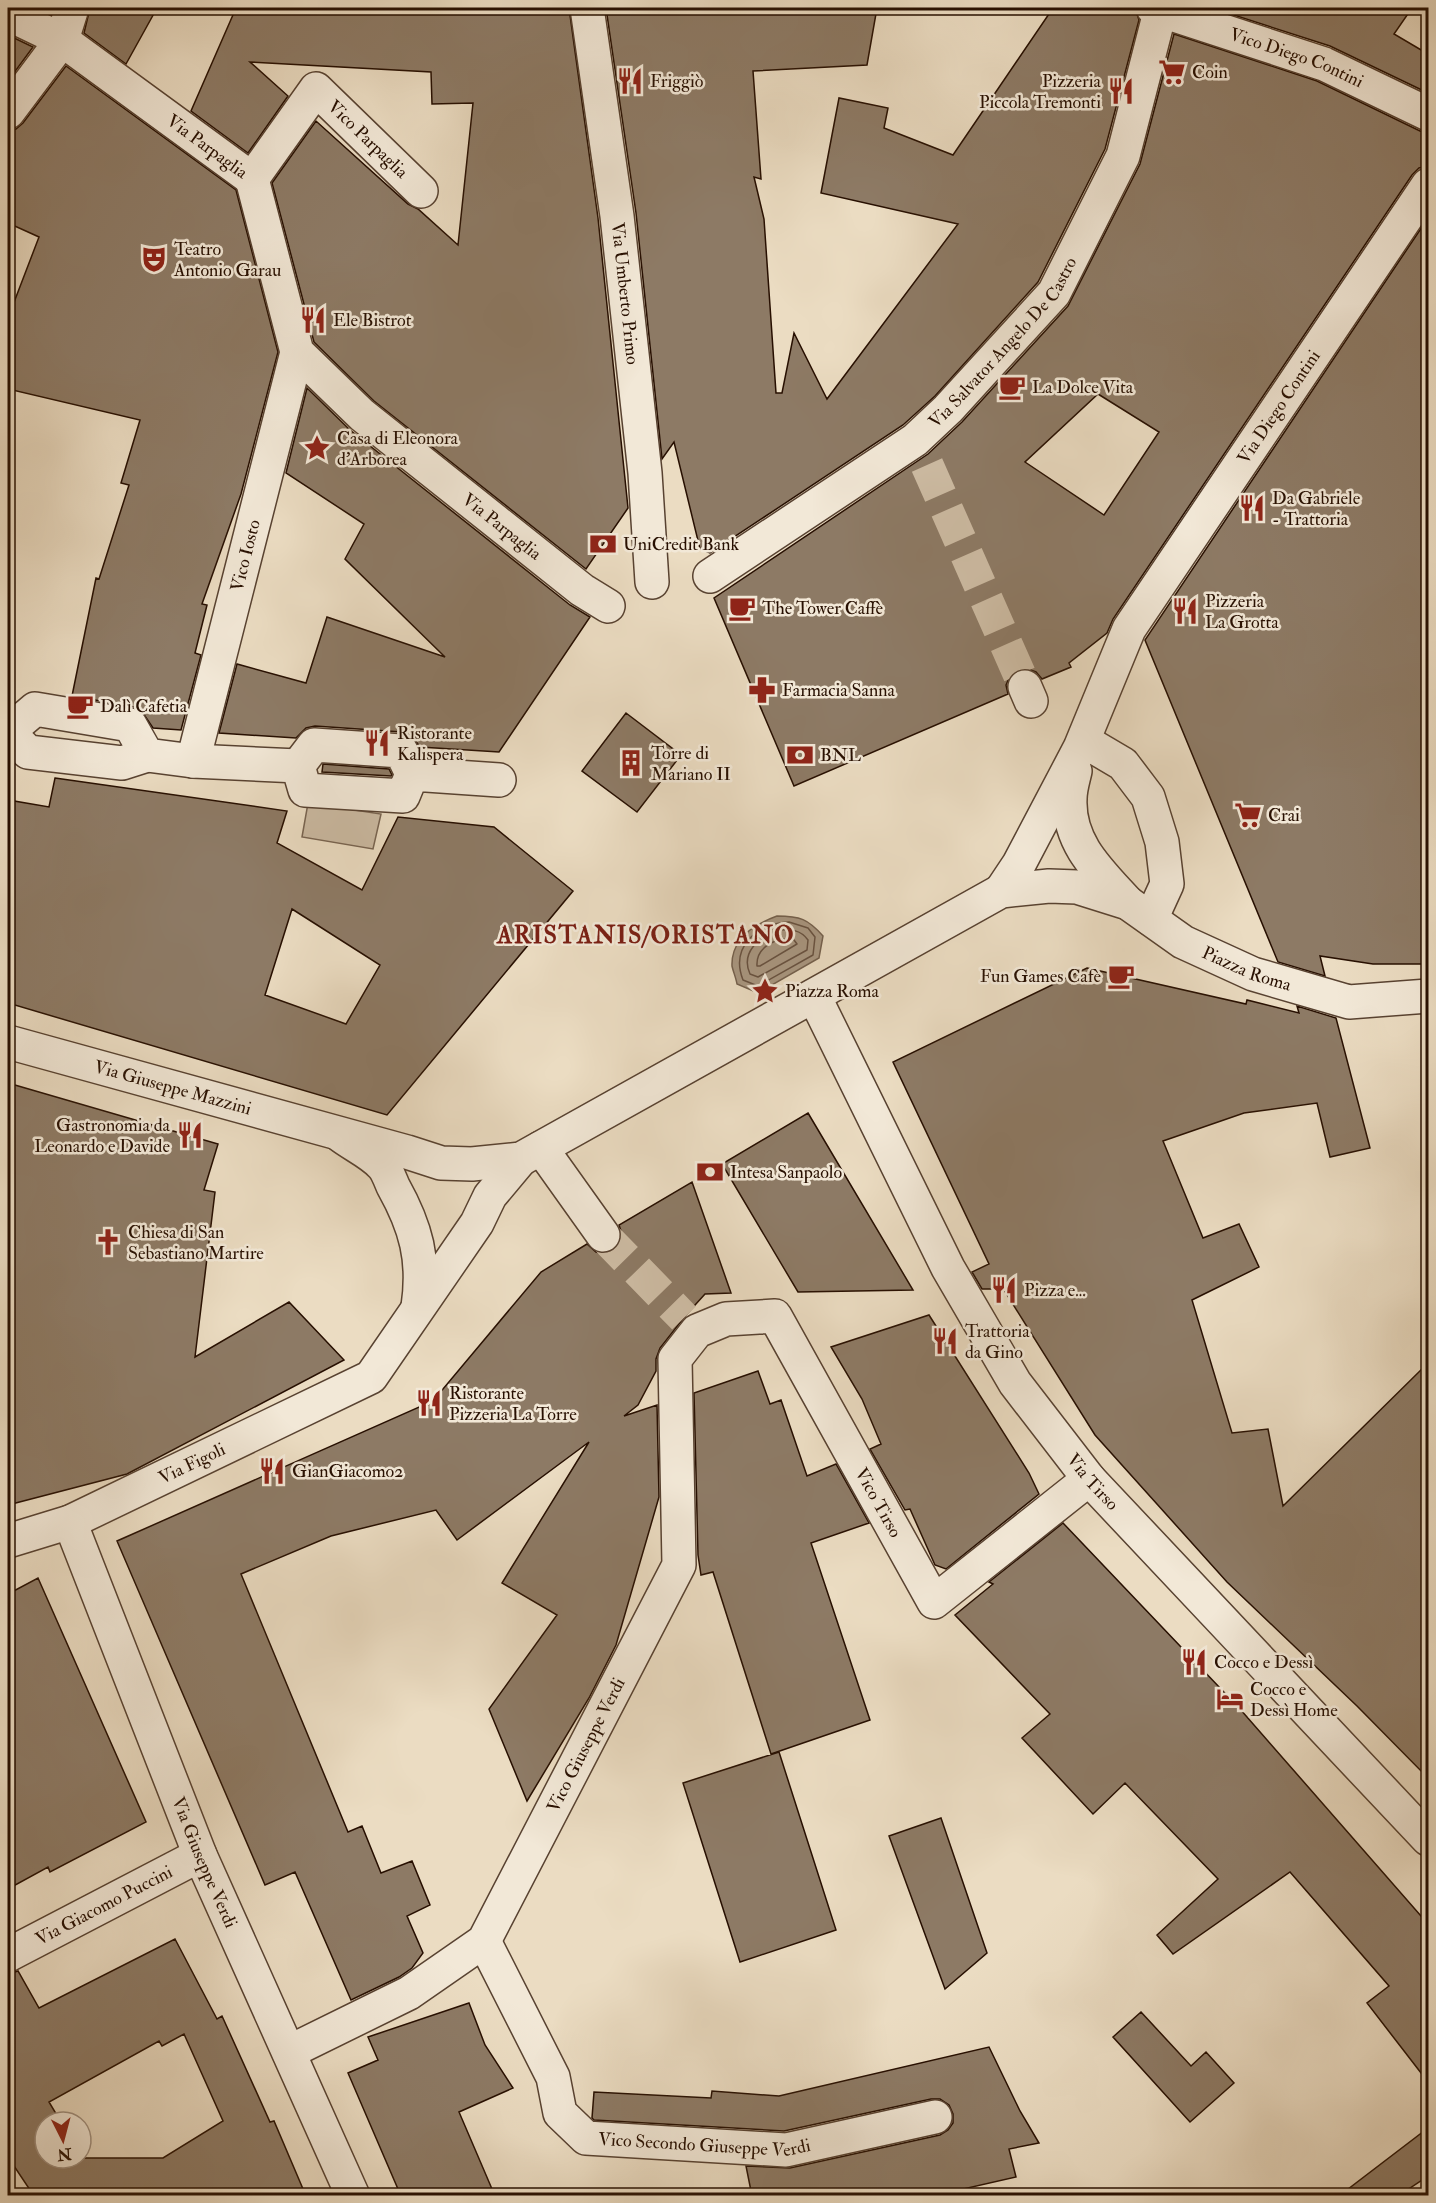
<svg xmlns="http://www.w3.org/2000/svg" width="1436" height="2203" font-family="'IM FELL Double Pica',serif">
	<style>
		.green { fill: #cab9a1; stroke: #786451; stroke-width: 1.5 }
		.water { fill: #a89680; stroke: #74604d; stroke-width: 1.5 }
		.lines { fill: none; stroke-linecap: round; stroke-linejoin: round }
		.shore { stroke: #685240; stroke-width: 1.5 }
		.building { fill: #8d7a65; stroke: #270f01; stroke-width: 1.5; fill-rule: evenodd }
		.pedestrian-tunnel { stroke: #cebda5; stroke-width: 33; stroke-dasharray: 33 16; stroke-linecap: butt }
		.minor-tunnel { stroke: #cebda5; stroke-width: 33; stroke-dasharray: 33 16; stroke-linecap: butt }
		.pedestrian-casing { stroke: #584231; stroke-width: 36 }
		.minor-casing { stroke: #584231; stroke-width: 36 }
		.tertiary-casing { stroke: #584231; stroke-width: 36 }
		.pedestrian { stroke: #f2e8d7; stroke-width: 33 }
		.minor { stroke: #f2e8d7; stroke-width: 33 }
		.tertiary { stroke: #f2e8d7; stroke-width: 33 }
		.labels { text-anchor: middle; stroke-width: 5; stroke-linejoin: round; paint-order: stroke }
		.street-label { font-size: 18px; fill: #270f01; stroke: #f2e8d7 }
		.poi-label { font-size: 18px; fill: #270f01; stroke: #f2e8d7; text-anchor: start }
		.district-label { font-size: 24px; font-weight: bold; letter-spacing: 1.5px; fill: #7a1f14; stroke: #f2e8d7 }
	</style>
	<rect width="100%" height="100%" fill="#ebdcc2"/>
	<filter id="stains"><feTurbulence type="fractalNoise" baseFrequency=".00333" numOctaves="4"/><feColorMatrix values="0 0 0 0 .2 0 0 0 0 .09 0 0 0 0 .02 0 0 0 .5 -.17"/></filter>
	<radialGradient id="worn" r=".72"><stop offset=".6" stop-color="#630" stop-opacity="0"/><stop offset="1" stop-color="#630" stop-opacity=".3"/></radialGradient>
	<path class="green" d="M308 803 381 814 373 849 302 837Z"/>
	<path class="water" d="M777 916C800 916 808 919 823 936L819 958 758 993 737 984C736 978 733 971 732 966 731 939 755 924 777 916Z"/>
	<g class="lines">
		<path class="shore" d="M789 922 808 928 815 937 813 955 758 986 743 980C730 947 757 923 789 922Z
			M779 930C791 929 801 930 808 940L807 950 758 977 750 974C740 952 760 936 779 930Z
			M781 939 794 940 797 944 760 966H757C756 951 768 943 781 939Z"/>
	</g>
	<path class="building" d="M90 8H157L126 64 84 33Z
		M236 8H569L598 218 628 508 586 569 374 401 314 342 272 183 316 121 408 204 418 209 458 245 473 103 432 104 431 72 250 62 288 96 248 153 191 111Z
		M606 8H877L867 65 753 71 761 179 754 177 764 219 776 393H782L794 333 827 399 958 224 821 193 839 98 888 108 884 128 953 155 1053 8H1135L1139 20 1105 149 1038 282 935 396 903 425 710 553 700 549 674 442 662 459 636 213Z
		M1212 8H1412L1394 34 1428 54V93L1330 46Z
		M1174 34 1317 81 1420 131 1428 133V166L1419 168 1412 175 1113 619 1107 633 1069 663 1071 667 1042 679 1036 672 1028 669 1018 670 1010 676 1006 685 1008 694 794 786 714 598 928 454 962 422 1068 306 1140 164ZM1098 394 1159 432 1104 515 1025 462Z
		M8 35 33 47 8 81Z
		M66 66 236 190 278 352 241 494 202 604 207 605 195 653 201 655 181 730 153 728 141 710 134 707 72 696 96 578 99 579 129 485 121 483 140 420 8 389V318L39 237 8 223V130L16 129 23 123Z
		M1428 218V964H1373L1320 956 1325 976 1278 962 1145 640Z
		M307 388 350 430 570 605 590 617 499 752 420 747 412 736 402 732 315 726 306 728 296 738 219 733 237 664 306 683 327 617 445 657 345 559 364 524 286 473Z
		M626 713 681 755 637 812 582 771Z
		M323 764 389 769 392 775 391 776 322 772Z
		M55 778 287 811 277 843 362 890 398 817 494 827 573 891 387 1115 8 1003V800L49 807ZM292 909 380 965 346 1024 265 995Z
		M1087 968 1246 1004 1247 1000 1299 1013 1297 1006 1336 1018 1370 1148 1330 1157 1317 1103 1244 1113 1163 1141 1203 1238 1239 1224 1259 1267 1192 1300 1232 1433 1268 1429 1283 1506 1428 1363V1778L1357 1706 1227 1582 1095 1435 1004 1290 1008 1289H982L972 1272 989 1264 893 1062Z
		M8 1083 218 1144 204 1190 215 1192 195 1357 289 1302 344 1360 127 1474 8 1505Z
		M808 1113 913 1290 798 1292 722 1164Z
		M692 1182 731 1293 705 1294 686 1315 660 1348 656 1359V1371L638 1405 624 1416 657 1405 659 1497 616 1645 589 1698 527 1801 489 1709 557 1615 502 1583 589 1442 457 1540 436 1510 331 1536 241 1574 348 1832 362 1826 381 1873 412 1861 430 1905 407 1916 423 1953 412 1968 399 1977 351 2000 295 1872 265 1885 117 1541 433 1401 541 1272 587 1244 596 1252 605 1254 613 1251 620 1242 622 1234 619 1225Z
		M929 1315 1029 1473 1039 1494 946 1569 935 1565 910 1509 905 1510 870 1449 881 1444 862 1399 831 1347Z
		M758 1371 770 1404 781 1400 807 1476 836 1464 869 1523 811 1543 870 1720 771 1754 713 1572 701 1575 698 1555 694 1393Z
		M1063 1523 1240 1709 1428 1924V2082L1367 2003 1389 1986 1290 1872 1173 1954 1157 1935 1218 1879 1125 1783 1093 1814 1022 1738 1050 1714 955 1615 993 1584 989 1582Z
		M38 1578 146 1822 50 1872 48 1867 8 1889V1594Z
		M779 1752 836 1930 740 1962 683 1783Z
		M941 1818 987 1953 945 1989 889 1836Z
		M175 1939 217 2019 222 2016 270 2122 274 2121 306 2196H34L8 2157V1974L18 1971 39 2008ZM184 2034 223 2121 163 2158H83L81 2155V2158H45V2122H61L49 2102 159 2041 162 2046Z
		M469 2003 485 2045 513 2088 459 2112 495 2196H401L348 2073 378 2060 368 2037Z
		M1141 2012 1191 2066 1206 2052 1234 2083 1190 2122 1113 2037Z
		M989 2047 1020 2111 1039 2143 1009 2149 1016 2177 963 2189 964 2196H752L746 2166 790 2168 940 2135 948 2130 953 2123V2114L949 2105 940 2099H931L784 2131 594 2120 592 2118 594 2092 711 2098 712 2091 779 2096Z
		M1428 2128V2176L1398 2196H1339Z"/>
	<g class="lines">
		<path class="pedestrian-tunnel" d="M927 465 1025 687"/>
		<path class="minor-tunnel" d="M603 1235 684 1318"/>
		<defs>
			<g id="pedestrian">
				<path id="s1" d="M587 8 617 216 645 473 652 582"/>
				<path id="s2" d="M1153 8 1324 64 1428 114"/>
				<path id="s3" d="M421 191 316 89 252 179 297 352 362 415 582 590 608 606"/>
				<path id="s4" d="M710 576 915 440 948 409 1054 293 1123 156 1161 8"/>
				<path d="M1025 687 1031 701"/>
				<path d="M8 732 35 709 130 725 147 755 193 761 298 766 305 790 403 796 412 774 499 780"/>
				<path d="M8 732 28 752 122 763 147 755"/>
				<path id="s5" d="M193 761 297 352"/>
				<path d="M298 766 314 745 401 751 412 774"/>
			</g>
			<g id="minor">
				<path id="s6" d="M8 14 62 40 252 179"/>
				<path d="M8 112 62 40 72 8"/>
				<path d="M1084 741 1123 764 1148 797 1162 842 1167 884 1151 919"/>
				<path d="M1075 771C1073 780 1070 789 1070 799 1068 844 1100 872 1128 903"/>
				<path id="s7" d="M1001 891 1019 864 1080 748 1129 629 1428 185"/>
				<path d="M340 1135C353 1145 371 1153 382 1165 387 1170 390 1179 393 1186 416 1227 425 1260 418 1307"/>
				<path d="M541 1148 603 1235"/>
				<path id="s8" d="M70 1522 200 1855 353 2196"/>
				<path id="s9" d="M8 1541 70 1522 371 1377 477 1223 490 1196 521 1159"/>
				<path id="s10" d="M484 1941 553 2077 560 2113 586 2138 786 2150 935 2117"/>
				<path id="s11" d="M8 1955 200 1855"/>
				<path id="s12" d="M289 2052 409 1993 484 1941 679 1565 675 1359 697 1331 726 1319 775 1316 934 1602 1089 1479"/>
			</g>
			<g id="tertiary">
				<path id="s13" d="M814 996 948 1268 1015 1383 1089 1479 1428 1839"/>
				<path id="s14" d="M8 1042 407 1152 441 1163 472 1164 521 1159 1001 891 1049 886 1077 887 1128 903 1183 942 1253 974 1349 1002 1428 996"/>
			</g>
		</defs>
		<use href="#pedestrian" class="pedestrian-casing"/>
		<use href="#minor" class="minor-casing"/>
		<use href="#tertiary" class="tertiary-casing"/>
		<use href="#pedestrian" class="pedestrian"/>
		<use href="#minor" class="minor"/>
		<use href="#tertiary" class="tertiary"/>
	</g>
	<defs>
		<symbol id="supermarket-bare" viewBox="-9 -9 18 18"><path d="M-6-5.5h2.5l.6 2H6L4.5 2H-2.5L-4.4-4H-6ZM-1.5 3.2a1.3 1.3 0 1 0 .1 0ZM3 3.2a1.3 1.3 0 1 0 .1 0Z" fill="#8f2418" stroke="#f2e8d7" stroke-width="2.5" paint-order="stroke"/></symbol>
		<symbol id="restaurant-bare" viewBox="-9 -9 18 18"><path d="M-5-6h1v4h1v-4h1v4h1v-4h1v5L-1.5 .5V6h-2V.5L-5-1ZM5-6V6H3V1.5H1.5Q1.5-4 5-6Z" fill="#8f2418" stroke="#f2e8d7" stroke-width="2.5" paint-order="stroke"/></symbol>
		<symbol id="theatre-bare" viewBox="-9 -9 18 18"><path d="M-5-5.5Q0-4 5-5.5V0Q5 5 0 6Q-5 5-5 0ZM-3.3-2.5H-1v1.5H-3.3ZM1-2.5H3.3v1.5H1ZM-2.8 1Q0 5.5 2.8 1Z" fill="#8f2418" stroke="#f2e8d7" stroke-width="2.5" paint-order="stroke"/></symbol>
		<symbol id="cafe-bare" viewBox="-9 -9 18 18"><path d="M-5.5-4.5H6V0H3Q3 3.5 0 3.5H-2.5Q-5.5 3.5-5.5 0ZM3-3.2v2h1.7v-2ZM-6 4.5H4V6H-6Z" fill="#8f2418" stroke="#f2e8d7" stroke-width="2.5" paint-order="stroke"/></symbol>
		<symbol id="sight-bare" viewBox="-9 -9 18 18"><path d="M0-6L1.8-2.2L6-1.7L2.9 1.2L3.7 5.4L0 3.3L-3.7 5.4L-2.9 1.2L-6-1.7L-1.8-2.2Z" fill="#8f2418" stroke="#f2e8d7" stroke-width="2.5" paint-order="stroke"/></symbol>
		<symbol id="bank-bare" viewBox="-9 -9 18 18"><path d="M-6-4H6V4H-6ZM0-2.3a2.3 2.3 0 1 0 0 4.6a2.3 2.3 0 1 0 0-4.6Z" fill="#8f2418" stroke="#f2e8d7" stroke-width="2.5" paint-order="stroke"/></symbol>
		<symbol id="pharmacy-bare" viewBox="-9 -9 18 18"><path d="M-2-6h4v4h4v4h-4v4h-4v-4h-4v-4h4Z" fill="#8f2418" stroke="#f2e8d7" stroke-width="2.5" paint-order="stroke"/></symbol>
		<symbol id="building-bare" viewBox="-9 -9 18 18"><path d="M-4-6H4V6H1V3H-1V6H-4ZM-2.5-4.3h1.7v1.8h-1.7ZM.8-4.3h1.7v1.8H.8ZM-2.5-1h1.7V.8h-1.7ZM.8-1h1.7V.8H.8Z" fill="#8f2418" stroke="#f2e8d7" stroke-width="2.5" paint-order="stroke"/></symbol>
		<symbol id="church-bare" viewBox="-9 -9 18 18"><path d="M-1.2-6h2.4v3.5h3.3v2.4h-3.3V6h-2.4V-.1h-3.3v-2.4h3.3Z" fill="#8f2418" stroke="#f2e8d7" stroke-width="2.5" paint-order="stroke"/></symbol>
		<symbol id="hotel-bare" viewBox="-9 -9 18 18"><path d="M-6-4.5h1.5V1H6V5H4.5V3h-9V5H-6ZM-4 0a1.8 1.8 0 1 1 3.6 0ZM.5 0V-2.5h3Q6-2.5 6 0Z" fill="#8f2418" stroke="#f2e8d7" stroke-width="2.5" paint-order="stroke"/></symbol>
	</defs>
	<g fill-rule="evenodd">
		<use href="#supermarket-bare" x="1153" y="53" width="38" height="38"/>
		<use href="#restaurant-bare" x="611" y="62" width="38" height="38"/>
		<use href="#restaurant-bare" x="1102" y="72" width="38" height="38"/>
		<use href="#theatre-bare" x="135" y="240" width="38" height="38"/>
		<use href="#restaurant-bare" x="294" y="301" width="38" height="38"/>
		<use href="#cafe-bare" x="993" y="368" width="38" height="38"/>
		<use href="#sight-bare" x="298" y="429" width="38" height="38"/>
		<use href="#restaurant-bare" x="1233" y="489" width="38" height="38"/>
		<use href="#bank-bare" x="584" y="525" width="38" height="38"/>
		<use href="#cafe-bare" x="723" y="589" width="38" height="38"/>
		<use href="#restaurant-bare" x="1166" y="592" width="38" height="38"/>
		<use href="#pharmacy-bare" x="743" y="671" width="38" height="38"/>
		<use href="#cafe-bare" x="61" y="687" width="38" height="38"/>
		<use href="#restaurant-bare" x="358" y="724" width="38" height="38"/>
		<use href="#bank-bare" x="781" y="736" width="38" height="38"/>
		<use href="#building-bare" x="612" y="744" width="38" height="38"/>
		<use href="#supermarket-bare" x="1229" y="796" width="38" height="38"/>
		<use href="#cafe-bare" x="1102" y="957" width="38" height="38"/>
		<use href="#sight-bare" x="746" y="972" width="38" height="38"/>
		<use href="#restaurant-bare" x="171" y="1116" width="38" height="38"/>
		<use href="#bank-bare" x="691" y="1153" width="38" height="38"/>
		<use href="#church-bare" x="89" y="1223" width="38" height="38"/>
		<use href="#restaurant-bare" x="985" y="1271" width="38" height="38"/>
		<use href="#restaurant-bare" x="926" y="1322" width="38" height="38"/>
		<use href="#restaurant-bare" x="410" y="1384" width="38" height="38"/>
		<use href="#restaurant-bare" x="253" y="1452" width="38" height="38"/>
		<use href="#restaurant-bare" x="1175" y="1643" width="38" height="38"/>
		<use href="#hotel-bare" x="1211" y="1680" width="38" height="38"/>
	</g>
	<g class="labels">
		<g class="street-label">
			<text dy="6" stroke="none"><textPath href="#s2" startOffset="152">Vico Diego Contini</textPath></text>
			<text transform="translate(368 139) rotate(44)" y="6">Vico Parpaglia</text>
			<text dy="6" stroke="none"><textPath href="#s6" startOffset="240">Via Parpaglia</textPath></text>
			<text dy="6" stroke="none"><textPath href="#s1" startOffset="288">Via Umberto Primo</textPath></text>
			<text dy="6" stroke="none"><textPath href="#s4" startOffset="378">Via Salvator Angelo De Castro</textPath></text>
			<text dy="6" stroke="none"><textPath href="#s7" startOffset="560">Via Diego Contini</textPath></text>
			<text dy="6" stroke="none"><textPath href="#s3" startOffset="705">Via Parpaglia</textPath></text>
			<text dy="6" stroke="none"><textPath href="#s5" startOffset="212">Vico Iosto</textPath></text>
			<text dy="6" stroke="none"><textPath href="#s14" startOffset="1346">Piazza Roma</textPath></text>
			<text dy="6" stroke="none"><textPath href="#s14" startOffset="171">Via Giuseppe Mazzini</textPath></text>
			<text dy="6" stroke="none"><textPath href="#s9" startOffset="200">Via Figoli</textPath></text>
			<text dy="6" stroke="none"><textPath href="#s13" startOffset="562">Via Tirso</textPath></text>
			<text dy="6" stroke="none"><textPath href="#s12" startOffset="1184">Vico Tirso</textPath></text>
			<text dy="6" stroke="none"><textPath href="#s12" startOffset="446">Vico Giuseppe Verdi</textPath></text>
			<text dy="6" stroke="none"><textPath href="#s8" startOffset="366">Via Giuseppe Verdi</textPath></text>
			<text dy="6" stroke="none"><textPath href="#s11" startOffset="108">Via Giacomo Puccini</textPath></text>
			<text dy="6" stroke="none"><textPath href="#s10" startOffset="344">Vico Secondo Giuseppe Verdi</textPath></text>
		</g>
		<g class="poi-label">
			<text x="1192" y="78">Coin</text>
			<text x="650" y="87">Friggiò</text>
			<text x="1101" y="87" text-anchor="end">Pizzeria<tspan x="1101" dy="21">Piccola Tremonti</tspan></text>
			<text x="174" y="255">Teatro<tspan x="174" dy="21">Antonio Garau</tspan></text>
			<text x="333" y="326">Ele Bistrot</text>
			<text x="1032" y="393">La Dolce Vita</text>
			<text x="337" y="444">Casa di Eleonora<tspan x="337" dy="21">d'Arborea</tspan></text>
			<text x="1272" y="504">Da Gabriele<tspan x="1272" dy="21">- Trattoria</tspan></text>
			<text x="623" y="550">UniCredit Bank</text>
			<text x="1205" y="607">Pizzeria<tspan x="1205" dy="21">La Grotta</tspan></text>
			<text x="762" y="614">The Tower Caffè</text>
			<text x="782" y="696">Farmacia Sanna</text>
			<text x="100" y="712">Dalì Cafetia</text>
			<text x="397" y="739">Ristorante<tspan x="397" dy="21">Kalispera</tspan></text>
			<text x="651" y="759">Torre di<tspan x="651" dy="21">Mariano II</tspan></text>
			<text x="820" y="761">BNL</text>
			<text x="1268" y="821">Crai</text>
			<text x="1101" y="982" text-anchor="end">Fun Games Cafè</text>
			<text x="785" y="997">Piazza Roma</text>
			<text x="170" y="1131" text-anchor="end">Gastronomia da<tspan x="170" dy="21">Leonardo e Davide</tspan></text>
			<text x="730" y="1178">Intesa Sanpaolo</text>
			<text x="128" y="1238">Chiesa di San<tspan x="128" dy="21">Sebastiano Martire</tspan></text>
			<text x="1024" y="1296">Pizza e...</text>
			<text x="965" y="1337">Trattoria<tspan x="965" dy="21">da Gino</tspan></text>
			<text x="449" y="1399">Ristorante<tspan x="449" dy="21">Pizzeria La Torre</tspan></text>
			<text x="292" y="1477">GianGiacomo2</text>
			<text x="1214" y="1668">Cocco e Dessì</text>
			<text x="1250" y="1695">Cocco e<tspan x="1250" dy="21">Dessì Home</tspan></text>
		</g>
		<g class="district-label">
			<text x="646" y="943">ARISTANIS/ORISTANO</text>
		</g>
	</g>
	<rect width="1436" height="2203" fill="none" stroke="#ebdcc2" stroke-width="30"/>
	<rect x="9" y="9" width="1418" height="2185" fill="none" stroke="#270f01" stroke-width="3"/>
	<rect x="15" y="15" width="1406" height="2173" fill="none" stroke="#270f01" stroke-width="1.5"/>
	<g transform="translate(63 2140) rotate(174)"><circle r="28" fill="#f2e8d7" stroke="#a19181" stroke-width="1.5"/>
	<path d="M0-4.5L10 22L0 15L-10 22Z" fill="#8f2418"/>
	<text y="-9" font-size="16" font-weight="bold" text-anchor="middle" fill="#270f01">N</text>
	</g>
	<rect width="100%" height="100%" filter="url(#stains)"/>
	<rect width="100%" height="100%" fill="url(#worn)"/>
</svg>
